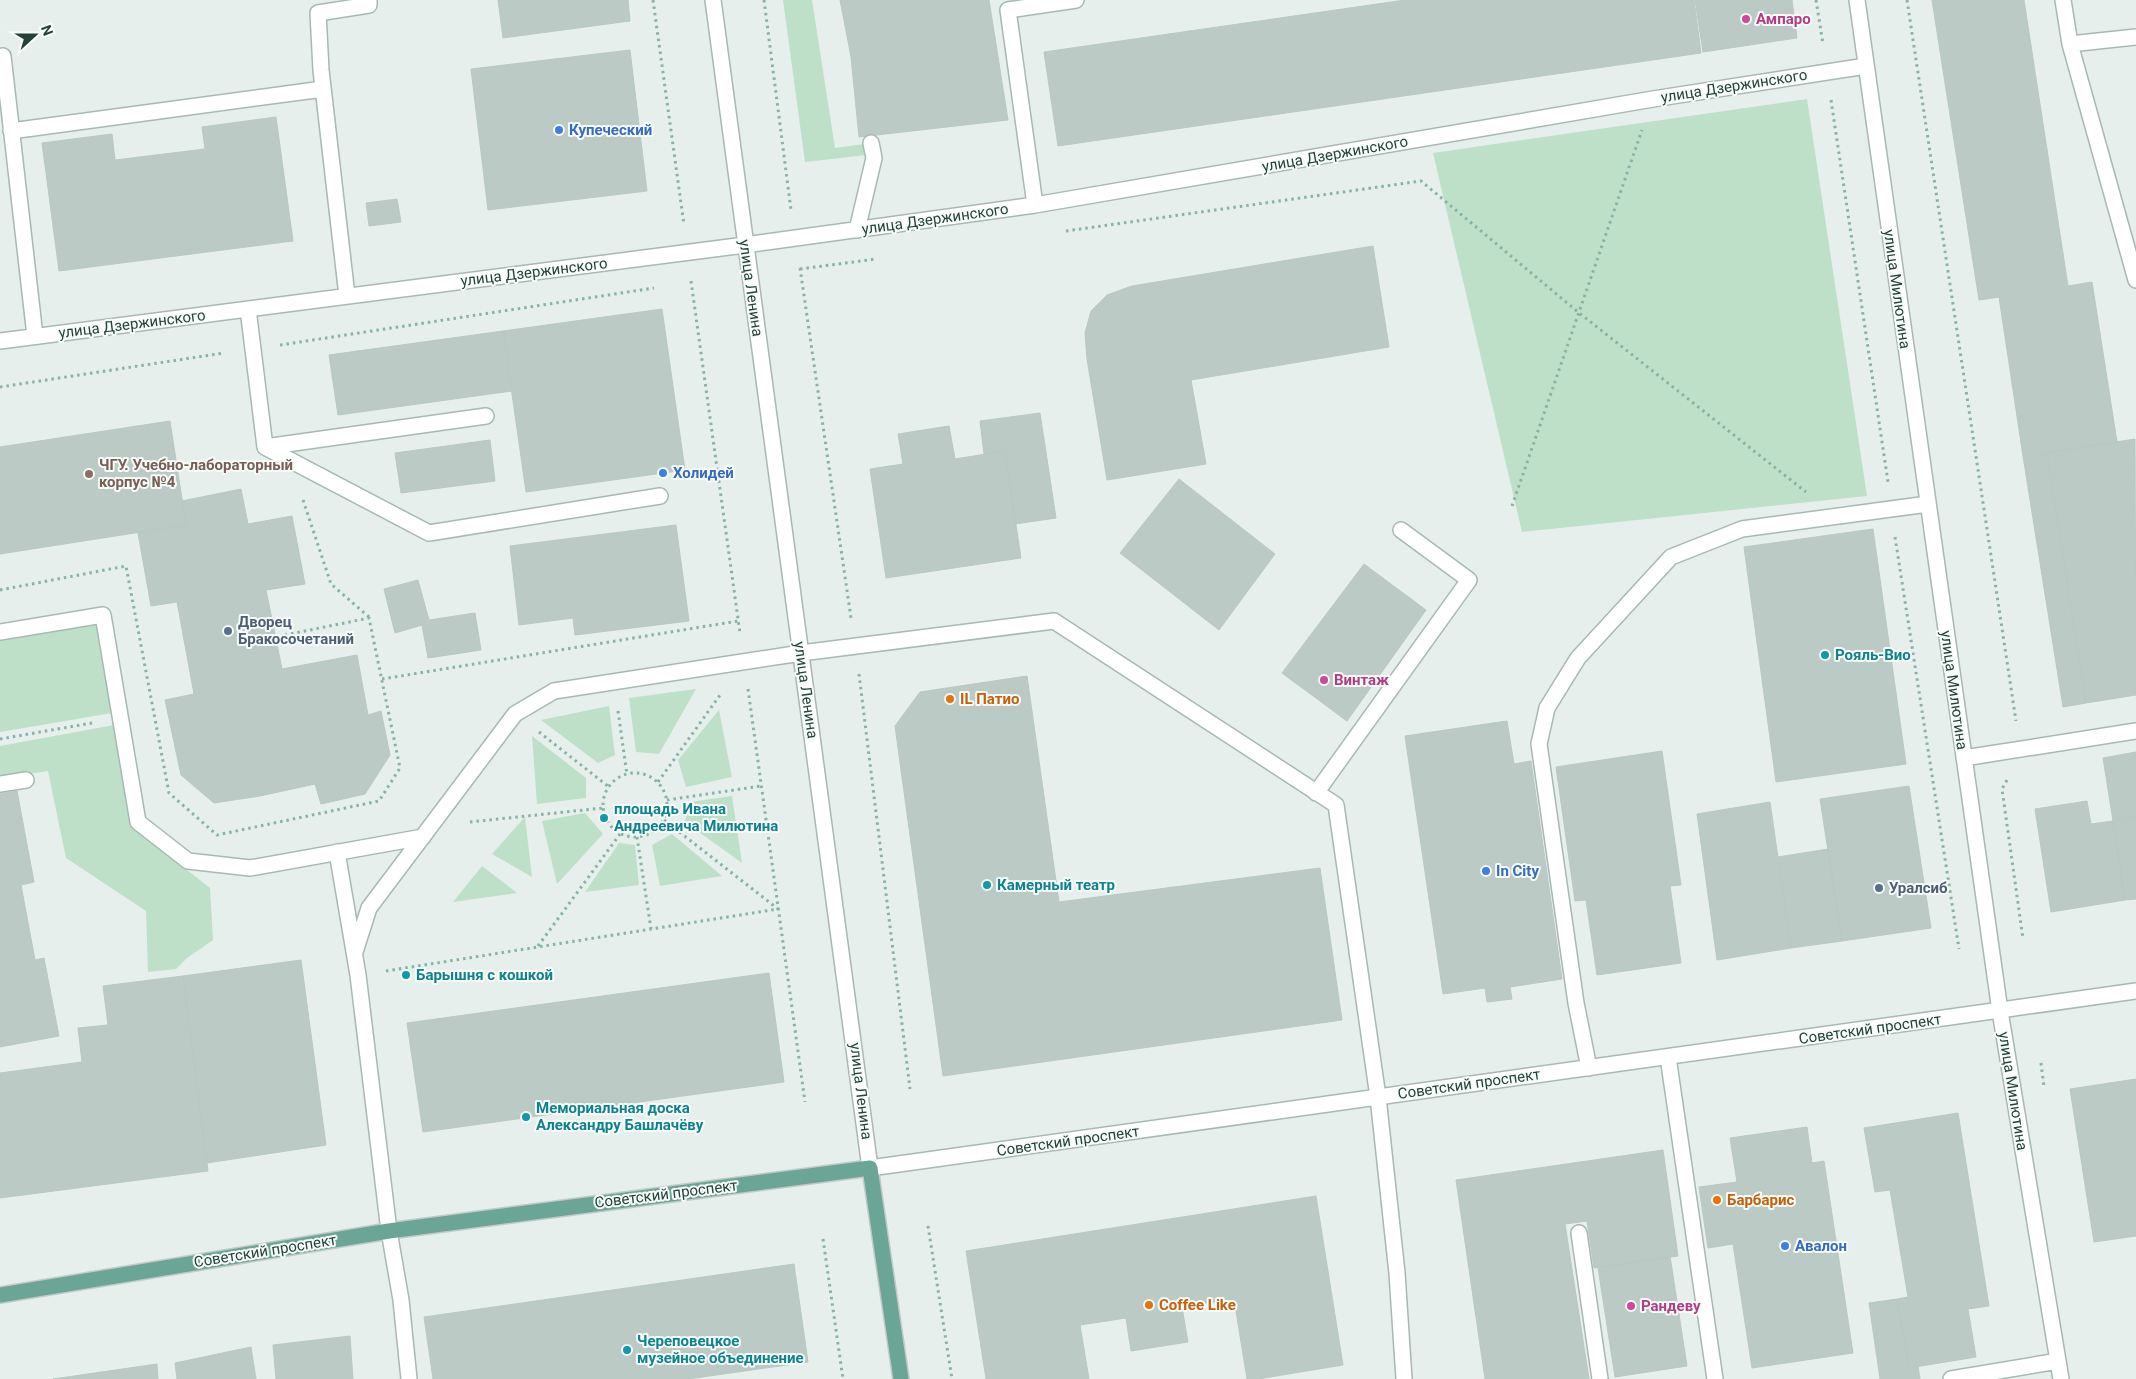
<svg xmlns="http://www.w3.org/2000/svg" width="2136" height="1379" font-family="Roboto,sans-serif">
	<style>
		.green { fill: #bfe0c8 }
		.building { fill: #bbcac4; stroke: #b8c9c2 }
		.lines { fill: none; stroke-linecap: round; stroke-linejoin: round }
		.minor-casing { stroke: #a8b8b2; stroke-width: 18 }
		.major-casing { stroke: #c2cac8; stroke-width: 18 }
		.path { stroke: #86b3a5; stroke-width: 3; stroke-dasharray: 2.5 4; stroke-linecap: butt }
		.minor { stroke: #fff; stroke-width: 15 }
		.major { stroke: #6aa596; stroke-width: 15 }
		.hotel-dot { fill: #d1479c; stroke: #f7fbf9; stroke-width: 2 }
		.shop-dot { fill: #3f7fe0; stroke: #f7fbf9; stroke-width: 2 }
		.education-dot { fill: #8d6e63; stroke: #f7fbf9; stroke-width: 2 }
		.service-dot { fill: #5c6f8a; stroke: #f7fbf9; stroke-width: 2 }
		.culture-dot { fill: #0f9aa8; stroke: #f7fbf9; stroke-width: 2 }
		.food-dot { fill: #e8710a; stroke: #f7fbf9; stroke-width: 2 }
		.labels { text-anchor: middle; stroke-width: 4; stroke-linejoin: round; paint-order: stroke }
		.hotel-label { font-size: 15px; font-weight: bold; fill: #b23c85; stroke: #f7fbf9; text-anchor: start }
		.street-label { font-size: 15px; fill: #24423a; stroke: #f7fbf9 }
		.shop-label { font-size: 15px; font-weight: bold; fill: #366cbe; stroke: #f7fbf9; text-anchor: start }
		.education-label { font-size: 15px; font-weight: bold; fill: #785e54; stroke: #f7fbf9; text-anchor: start }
		.service-label { font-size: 15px; font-weight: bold; fill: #4e5e75; stroke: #f7fbf9; text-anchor: start }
		.culture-label { font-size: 15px; font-weight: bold; fill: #0d838f; stroke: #f7fbf9; text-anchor: start }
		.food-label { font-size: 15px; font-weight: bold; fill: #c56008; stroke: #f7fbf9; text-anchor: start }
	</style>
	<rect width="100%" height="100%" fill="#e6efeb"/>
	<path class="green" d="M783 0H812L835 148 871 143 867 155 805 162Z
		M1807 99 1867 496 1522 532 1433 153Z
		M97 624 112 713 0 732V641Z
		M696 689 659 754 636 752 629 698Z
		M609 706 615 755 598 763 541 720Z
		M719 710 732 777 686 787 678 760Z
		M114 725 131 826 210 888 213 940 187 958 176 969 148 972 146 911 66 858 48 771 0 778V746Z
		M532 736 586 778V798L537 804Z
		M732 796 742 863 685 822 690 802Z
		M585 813 603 834 557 884 542 821Z
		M525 817 532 877 492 854Z
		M672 834 722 876 660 886 652 845Z
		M619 843 635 845 639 885 585 892Z
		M482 866 517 893 453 902Z"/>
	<path class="building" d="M498 0H628L630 21 503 38Z
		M840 0H989L1008 120 859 137 851 57Z
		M1405 0H1694L1701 53 1058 146 1044 52Z
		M1695 0H1792L1797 38 1703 52Z
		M1932 0H2024L2068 286 2092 282 2117 442 2023 456 1999 297 1979 300Z
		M630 50 647 191 488 210 471 69Z
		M276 117 293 241 59 271 42 143 112 134 115 160 205 149 202 127Z
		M397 199 401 222 369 226 366 203Z
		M1373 246 1389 347 1191 380 1206 464 1107 480 1087 359 1085 333 1091 311 1107 295 1132 286Z
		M662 309 685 470 526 492 503 331Z
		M503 331 512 391 338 415 329 355Z
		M1040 413 1056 518 1015 524 1005 451 984 454 980 421Z
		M170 421 186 525 0 554V447Z
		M949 426 955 459 1005 451 1021 558 886 578 870 469 903 464 898 434Z
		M2135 439 2136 695 2086 703 2047 453Z
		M490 440 495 481 401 493 395 453Z
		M2047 453 2086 703 2063 707 2023 456Z
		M1179 479 1275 554 1219 630 1120 553Z
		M241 489 248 524 292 516 305 584 266 590 282 669 357 655 368 715 381 711 390 755 365 794 321 804 315 784 260 796 214 803 181 775 165 700 194 694 177 602 151 606 138 533 186 525 182 501Z
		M676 525 689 621 575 635 573 618 519 625 510 546Z
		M1873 529 1906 764 1776 782 1744 547Z
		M1364 564 1426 610 1347 721 1282 673Z
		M418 580 429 620 475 613 481 650 428 658 422 625 395 633 384 589Z
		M1027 676 1059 902 1320 868 1342 1020 943 1076 895 726 920 692Z
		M1507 721 1514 764 1531 761 1562 979 1510 987 1512 999 1487 1002 1485 988 1443 994 1405 736Z
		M1662 751 1681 885 1670 886 1681 963 1597 975 1586 900 1575 901 1556 767Z
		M2136 752V817L2113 821 2103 758Z
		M1909 786 1931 928 1842 941 1820 799Z
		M17 791 34 882 21 885 35 960 44 958 59 1036 0 1047V794Z
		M2087 801 2091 824 2113 821 2125 900 2051 912 2035 809Z
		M1770 802 1791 948 1717 960 1697 814Z
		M2136 817V899L2125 900 2113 821Z
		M1828 849 1842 941 1791 948 1778 857Z
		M301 960 326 1145 207 1163 183 976Z
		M769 973 784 1082 423 1132 407 1023Z
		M183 976 208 1171 0 1198V1073L82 1062 78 1028 108 1025 103 986Z
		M2136 1079V1236L2094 1242 2070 1089Z
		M1958 1113 1989 1306 1968 1309 1976 1357 1909 1368 1897 1299 1908 1297 1890 1190 1875 1192 1864 1128Z
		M1807 1127 1812 1163 1824 1161 1853 1353 1752 1368 1733 1244 1708 1248 1699 1187 1737 1182 1730 1138Z
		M1663 1150 1678 1256 1594 1268 1587 1221 1565 1224 1589 1379H1485L1456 1180Z
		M1316 1196 1343 1365 1258 1379H1247L1234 1299 1182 1307 1188 1342 1131 1351 1126 1318 1080 1325 1089 1379H986L966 1251Z
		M1670 1256 1687 1366 1615 1377 1598 1268Z
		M794 1264 808 1362 688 1379H433L424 1317Z
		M1897 1299 1909 1368 1918 1366 1920 1379H1880L1869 1303Z
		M350 1336 353 1379H276L273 1345Z
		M251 1347 256 1379H177L175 1363Z
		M157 1364 158 1379H53Z"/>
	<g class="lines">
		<defs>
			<path id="minor" d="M713 0 870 1168 2136 991
				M1857 0 2000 1011 2061 1379
				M2063 0 2070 44 2136 37
				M2070 44 2136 280
				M3 56 35 336
				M11 131 323 89
				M1035 205 1008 10 1076 0
				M857 230 874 158 871 143
				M347 296 321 70 318 13 369 5V0
				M248 309 265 447 486 416
				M0 341 745 245 1035 205 1653 99 1866 66
				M265 447 429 533 660 496
				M0 632 103 615 138 822 188 861 250 868 423 837
				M1964 758 2136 731
				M0 784 26 780
				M1316 793 1469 580 1401 530
				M337 852 358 975 389 1231 401 1300 409 1379
				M355 952 369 908 515 714 554 691 801 653 1054 621 1336 805 1378 1097 1397 1273 1404 1379
				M1668 1057 1715 1379
				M1589 1068 1576 1003 1539 744 1547 708 1578 658 1671 557 1742 529 1928 504
				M1579 1233 1600 1379
				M1951 1379 2058 1361"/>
			<path id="major" d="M0 1295 389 1231 870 1168 901 1379"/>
		</defs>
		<use href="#minor" class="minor-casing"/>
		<use href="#major" class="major-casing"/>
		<path class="path" d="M653 0 684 225
			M764 0 791 210
			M1816 0 1823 44
			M1907 0 2016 721
			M1831 100 1888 482
			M1066 231 1421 181 1578 312 1806 492
			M800 268 851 618
			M800 269 876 259
			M691 281 740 633
			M280 345 654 288
			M0 387 224 353
			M303 500 331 584 369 617
			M1512 506 1642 130
			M1895 537 1959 949
			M0 590 126 566 169 793 217 835 379 801 400 768 369 618 285 635
			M859 674 910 1089
			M382 679 738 621
			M748 689 805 1102
			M618 711 627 775
			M539 732 609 787
			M0 739 92 723
			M603 805a32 32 0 1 1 64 0a32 32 0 1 1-64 0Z
			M2007 780 2002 789 2023 939
			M658 782 720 695
			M667 800 761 786
			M664 820 778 909
			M470 822 603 808
			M637 837 651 929
			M538 946 620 834
			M386 971 778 909
			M2041 1063 2044 1087
			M928 1226 952 1379
			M823 1239 843 1379"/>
		<use href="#minor" class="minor"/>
		<use href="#major" class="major"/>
	</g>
	<g class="hotel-dot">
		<circle cx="1746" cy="19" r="5"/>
		<circle cx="1324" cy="680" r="5"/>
		<circle cx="1631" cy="1306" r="5"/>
	</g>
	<g class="shop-dot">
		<circle cx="559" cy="130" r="5"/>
		<circle cx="663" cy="473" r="5"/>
		<circle cx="1486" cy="871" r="5"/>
		<circle cx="1785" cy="1246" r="5"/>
	</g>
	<circle class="education-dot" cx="89" cy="474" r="5"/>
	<g class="service-dot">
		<circle cx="228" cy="631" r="5"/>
		<circle cx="1879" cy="888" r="5"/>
	</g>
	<g class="culture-dot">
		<circle cx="1825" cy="655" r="5"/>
		<circle cx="604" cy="818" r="5"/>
		<circle cx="987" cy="885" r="5"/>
		<circle cx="406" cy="975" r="5"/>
		<circle cx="526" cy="1117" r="5"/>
		<circle cx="627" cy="1350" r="5"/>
	</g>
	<g class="food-dot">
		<circle cx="950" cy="699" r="5"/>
		<circle cx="1717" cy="1200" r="5"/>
		<circle cx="1149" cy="1305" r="5"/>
	</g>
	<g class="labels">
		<g class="hotel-label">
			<text x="1756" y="24">Ампаро</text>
			<text x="1334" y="685">Винтаж</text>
			<text x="1641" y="1311">Рандеву</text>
		</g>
		<g class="street-label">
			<text transform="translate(1734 86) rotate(-9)" y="5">улица Дзержинского</text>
			<text transform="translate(1335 154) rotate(-10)" y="5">улица Дзержинского</text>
			<text transform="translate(935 219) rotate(-8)" y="5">улица Дзержинского</text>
			<text transform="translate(534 272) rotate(-7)" y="5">улица Дзержинского</text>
			<text transform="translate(751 288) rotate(82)" y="5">улица Ленина</text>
			<text transform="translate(1897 289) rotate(82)" y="5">улица Милютина</text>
			<text transform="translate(132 324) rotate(-7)" y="5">улица Дзержинского</text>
			<text transform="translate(806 690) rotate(82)" y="5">улица Ленина</text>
			<text transform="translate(1954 690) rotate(82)" y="5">улица Милютина</text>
			<text transform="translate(1870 1029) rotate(-8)" y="5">Советский проспект</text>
			<text transform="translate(1469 1084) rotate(-8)" y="5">Советский проспект</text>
			<text transform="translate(861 1091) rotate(83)" y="5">улица Ленина</text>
			<text transform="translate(2013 1091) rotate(81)" y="5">улица Милютина</text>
			<text transform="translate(1068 1141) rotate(-8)" y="5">Советский проспект</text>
			<text transform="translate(666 1194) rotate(-7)" y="5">Советский проспект</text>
			<text transform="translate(265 1251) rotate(-9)" y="5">Советский проспект</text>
		</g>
		<g class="shop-label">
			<text x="569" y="135">Купеческий</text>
			<text x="673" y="478">Холидей</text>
			<text x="1496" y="876">In City</text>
			<text x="1795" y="1251">Авалон</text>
		</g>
		<g class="education-label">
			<text x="99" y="470">ЧГУ. Учебно-лабораторный<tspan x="99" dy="17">корпус №4</tspan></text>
		</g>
		<g class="service-label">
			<text x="238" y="627">Дворец<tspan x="238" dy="17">Бракосочетаний</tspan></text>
			<text x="1889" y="893">Уралсиб</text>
		</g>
		<g class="culture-label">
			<text x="1835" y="660">Рояль-Вио</text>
			<text x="614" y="814">площадь Ивана<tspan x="614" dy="17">Андреевича Милютина</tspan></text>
			<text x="997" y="890">Камерный театр</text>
			<text x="416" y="980">Барышня с кошкой</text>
			<text x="536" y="1113">Мемориальная доска<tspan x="536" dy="17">Александру Башлачёву</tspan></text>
			<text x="637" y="1346">Череповецкое<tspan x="637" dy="17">музейное объединение</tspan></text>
		</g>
		<g class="food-label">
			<text x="960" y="704">IL Патио</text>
			<text x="1727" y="1205">Барбарис</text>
			<text x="1159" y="1310">Coffee Like</text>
		</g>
	</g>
	<g transform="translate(35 35) rotate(69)" stroke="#f7fbf9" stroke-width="4" paint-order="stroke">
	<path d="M0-4L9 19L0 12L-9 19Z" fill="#24423a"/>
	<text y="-8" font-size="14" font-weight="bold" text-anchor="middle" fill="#24423a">N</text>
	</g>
</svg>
